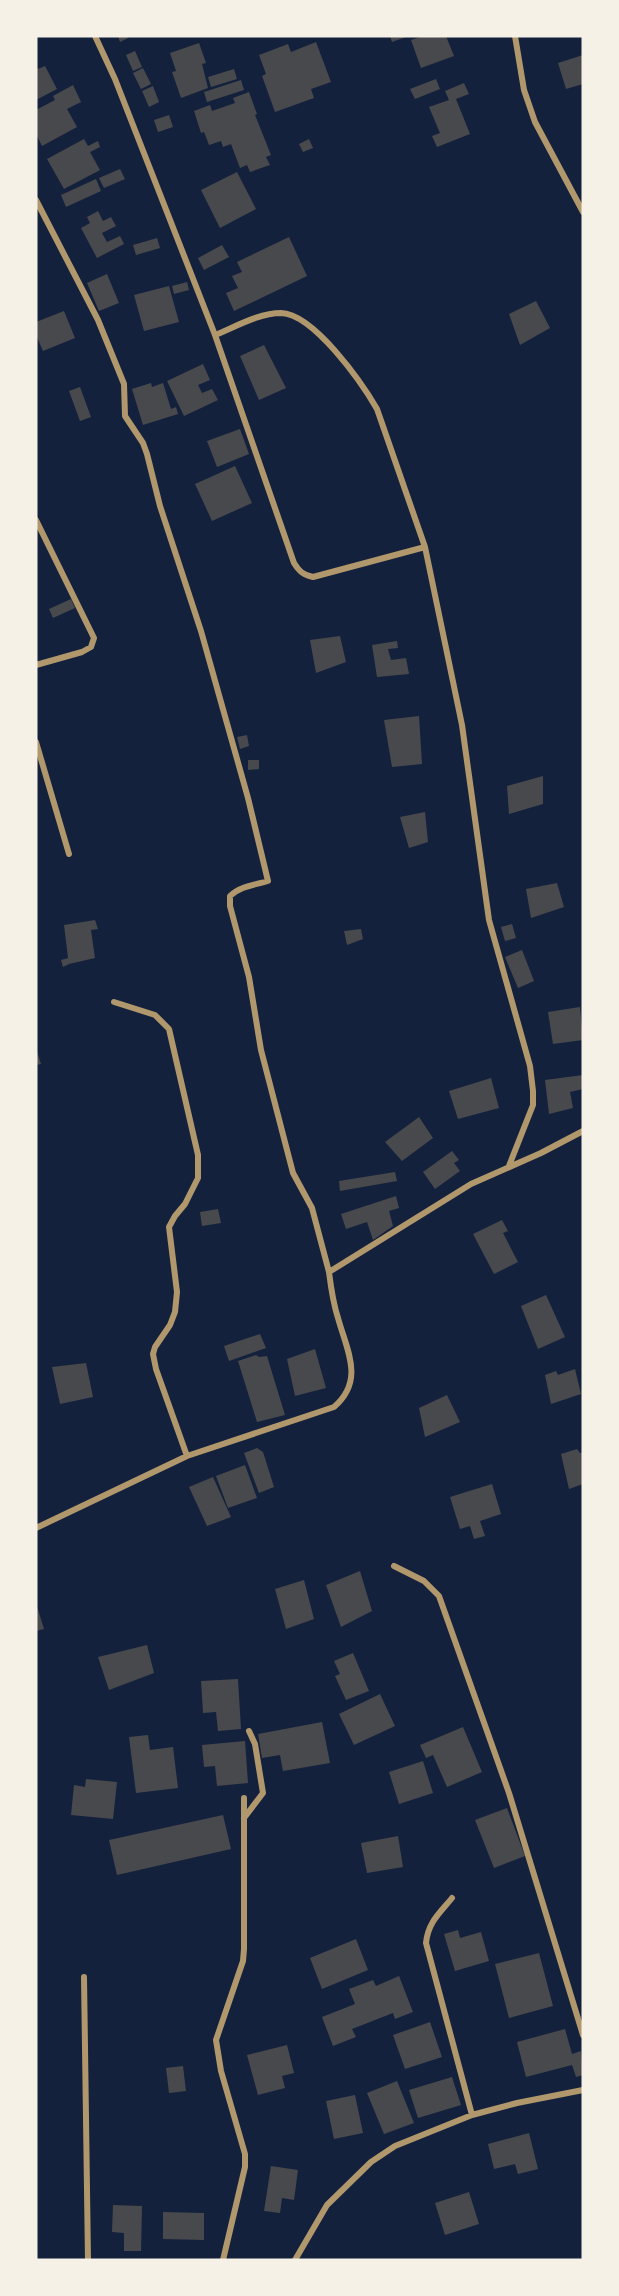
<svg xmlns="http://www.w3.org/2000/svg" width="619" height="2296" font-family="'Playfair Display',serif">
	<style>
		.building { fill: #48494c }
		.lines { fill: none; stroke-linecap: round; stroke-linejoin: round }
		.minor { stroke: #b1986c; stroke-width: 6 }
	</style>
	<rect width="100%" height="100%" fill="#14213d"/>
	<path class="building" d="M118 36H127L128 38 120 42Z
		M390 36H409L392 42Z
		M423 36H446L454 56 421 68 411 40Z
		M316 42 331 82 311 89 314 98 275 112 262 76 266 74 259 55 288 44 291 52Z
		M199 43 206 63 202 64 208 88 181 98 172 72 176 71 170 53Z
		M135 51 142 67 133 71 126 55Z
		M583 55V84L566 89 558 63Z
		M36 65 38 69 45 66 57 89 36 100Z
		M143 68 151 84 141 89 133 73Z
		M234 69 237 79 211 87 208 77Z
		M436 79 440 89 415 99 410 89Z
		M241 80 244 90 207 102 204 92Z
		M464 83 469 94 456 99 470 134 437 147 432 136 440 133 429 107 449 100 445 91Z
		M73 85 81 102 67 109 77 127 42 146 36 134V110L55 100 53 96Z
		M153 86 159 102 149 107 142 91Z
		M249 92 257 114 255 115 271 155 266 157 270 165 250 172 247 165 240 168 231 144 223 147 221 141 209 145 204 132 201 133 194 111 210 105 212 111 235 103 233 98Z
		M169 115 173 127 158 132 154 120Z
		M84 139 88 146 98 141 100 147 90 152 100 170 64 189 47 159Z
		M309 139 313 148 303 152 299 144Z
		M120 169 125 179 104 188 99 178Z
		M237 172 256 209 220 228 201 190Z
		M96 179 101 191 66 207 61 195Z
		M98 211 103 221 111 217 116 226 102 233 107 242 120 236 124 244 97 258 81 228 90 223 87 217Z
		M289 237 307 276 234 311 226 293 238 288 232 276 242 272 237 262Z
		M157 238 160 248 136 255 133 245Z
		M222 245 229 257 204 270 198 258Z
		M107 274 119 303 99 311 87 283Z
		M187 282 189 290 174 294 172 286Z
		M169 286 179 322 144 331 134 295Z
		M536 301 550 328 520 345 509 314Z
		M64 311 75 338 43 351 36 335V322Z
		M264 345 286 388 259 400 240 356Z
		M203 364 210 380 198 385 202 393 212 389 218 400 184 416 167 381Z
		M151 383 152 387 163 383 171 409 176 407 178 414 143 425 132 389Z
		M80 387 91 417 80 421 69 391Z
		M240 429 249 454 217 467 207 441Z
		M235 466 252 503 212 521 195 484Z
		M71 599 75 608 53 618 49 609Z
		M340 636 346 662 316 673 310 640Z
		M397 641 398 648 388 649 391 660 406 658 409 674 377 677 372 645Z
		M419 716 422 764 392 767 384 720Z
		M247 735 249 746 240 749 237 737Z
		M248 760H259V769L248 770Z
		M543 776V804L509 814 507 786Z
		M425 812 428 842 409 848 400 817Z
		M557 883 564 907 531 918 526 889Z
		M95 920 98 929 91 930 95 958 69 964 63 967 61 960 68 958 64 925Z
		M512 924 516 938 505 941 501 927Z
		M361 929 363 939 347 945 344 931Z
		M522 950 534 981 518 988 505 957Z
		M580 1007 583 1040 553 1044 548 1012Z
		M36 1048 41 1064 36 1065Z
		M583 1075V1089L570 1092 573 1108 549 1114 545 1080Z
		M491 1078 499 1108 458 1119 449 1091Z
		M419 1117 433 1138 402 1161 385 1142Z
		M452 1151 459 1160 454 1163 460 1171 435 1189 423 1172Z
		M395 1172 397 1181 340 1191 339 1181Z
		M396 1196 399 1208 389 1211 393 1226 373 1240 367 1222 346 1229 341 1214Z
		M218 1209 221 1223 202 1226 200 1212Z
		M502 1220 508 1231 503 1233 518 1262 494 1274 473 1234Z
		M546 1295 565 1337 538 1349 521 1306Z
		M260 1334 266 1348 229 1361 224 1346Z
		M315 1349 326 1388 295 1396 287 1359Z
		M256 1355 259 1357 267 1356 285 1415 257 1422 238 1361Z
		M86 1363 93 1397 60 1404 52 1367Z
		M575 1369 581 1394 551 1404 545 1375 556 1371 558 1375Z
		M447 1395 460 1422 425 1437 419 1408Z
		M257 1448 263 1452 274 1487 259 1493 244 1453Z
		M577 1449 580 1453 583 1452V1484L569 1489 561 1454Z
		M245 1465 257 1498 228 1508 216 1476Z
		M213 1477 231 1517 207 1526 189 1487Z
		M492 1484 501 1514 480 1521 485 1536 474 1539 470 1526 460 1529 450 1497Z
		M360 1571 372 1611 341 1627 326 1585Z
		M304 1580 314 1619 286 1629 275 1589Z
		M36 1603 44 1629 36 1631Z
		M147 1645 154 1673 109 1690 98 1657Z
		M353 1653 369 1691 346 1700 335 1676 340 1674 334 1661Z
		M238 1679 241 1729 218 1731 216 1712 203 1713 201 1681Z
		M380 1694 395 1726 354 1745 339 1714Z
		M322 1722 330 1763 283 1771 280 1755 262 1758 258 1734Z
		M463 1727 482 1772 447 1787 433 1755 426 1758 420 1745Z
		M148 1735 150 1750 173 1747 178 1788 136 1793 129 1737Z
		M245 1741 248 1783 217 1786 215 1766 204 1767 202 1745Z
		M423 1761 433 1793 399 1804 389 1772Z
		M86 1779 117 1782 113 1819 71 1815 74 1785 85 1787Z
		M507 1808 525 1856 494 1868 475 1820Z
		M223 1815 231 1849 117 1875 109 1840Z
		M398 1836 403 1867 367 1873 361 1843Z
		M458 1930 460 1938 481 1932 489 1961 455 1971 444 1934Z
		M356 1939 368 1970 322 1989 310 1958Z
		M539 1953 553 2006 509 2018 495 1964Z
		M399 1976 413 2012 395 2019 393 2013 352 2029 356 2037 333 2046 322 2017 355 2004 349 1989 373 1980 376 1986Z
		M430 2022 442 2057 405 2069 393 2035Z
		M565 2029 572 2054 581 2051 583 2075 576 2077 572 2065 526 2077 517 2042Z
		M287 2045 294 2073 282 2076 285 2088 258 2095 247 2055Z
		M183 2066 186 2091 169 2093 166 2068Z
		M452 2077 461 2105 418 2118 409 2090Z
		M397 2081 414 2123 384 2134 367 2093Z
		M355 2095 363 2133 334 2139 326 2101Z
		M529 2133 538 2169 518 2174 515 2164 494 2169 488 2144Z
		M271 2166 298 2170 294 2200 282 2198 280 2213 264 2211Z
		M469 2192 479 2224 445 2235 435 2203Z
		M113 2205 142 2206 141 2251H124V2233L112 2232Z
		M163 2212 204 2213V2240L163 2239Z"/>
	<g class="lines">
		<path class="minor" d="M95 36 115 79 215 335C235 327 259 313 281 313 314 314 362 383 377 409L425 547 462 725 489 920 530 1066 533 1091V1105L509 1166
			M515 36 524 90 535 122 583 212
			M36 200 98 320 124 384 125 416 143 443 147 454 160 506 201 631 248 798 268 881C255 885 240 886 230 896V906L249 977 261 1050 293 1173 312 1208 329 1272
			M215 335 294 563C299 571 303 575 313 577L425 547
			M36 520 94 638 91 647 82 652 36 665
			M36 742 69 854
			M114 1002 155 1015 169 1029 198 1155V1178L185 1204 175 1216 169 1227 177 1292 175 1312 170 1325 155 1347 153 1354 156 1369 187 1456
			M36 1528 187 1456 334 1407C365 1380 347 1351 338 1318 333 1303 331 1288 329 1272L471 1184 541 1153 583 1131
			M394 1566 424 1581 439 1596 509 1793 583 2035
			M244 1818 263 1793 255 1744 249 1731
			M452 1898C440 1913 428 1922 426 1943L472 2115
			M84 1977 88 2260
			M223 2260 245 2167V2154L221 2071 216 2040 243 1961 244 1949V1798
			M295 2260 327 2205 371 2162 395 2146 472 2115 517 2103 583 2090"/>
	</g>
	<rect width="619" height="2296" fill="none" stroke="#f6f1e7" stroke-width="75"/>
</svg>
